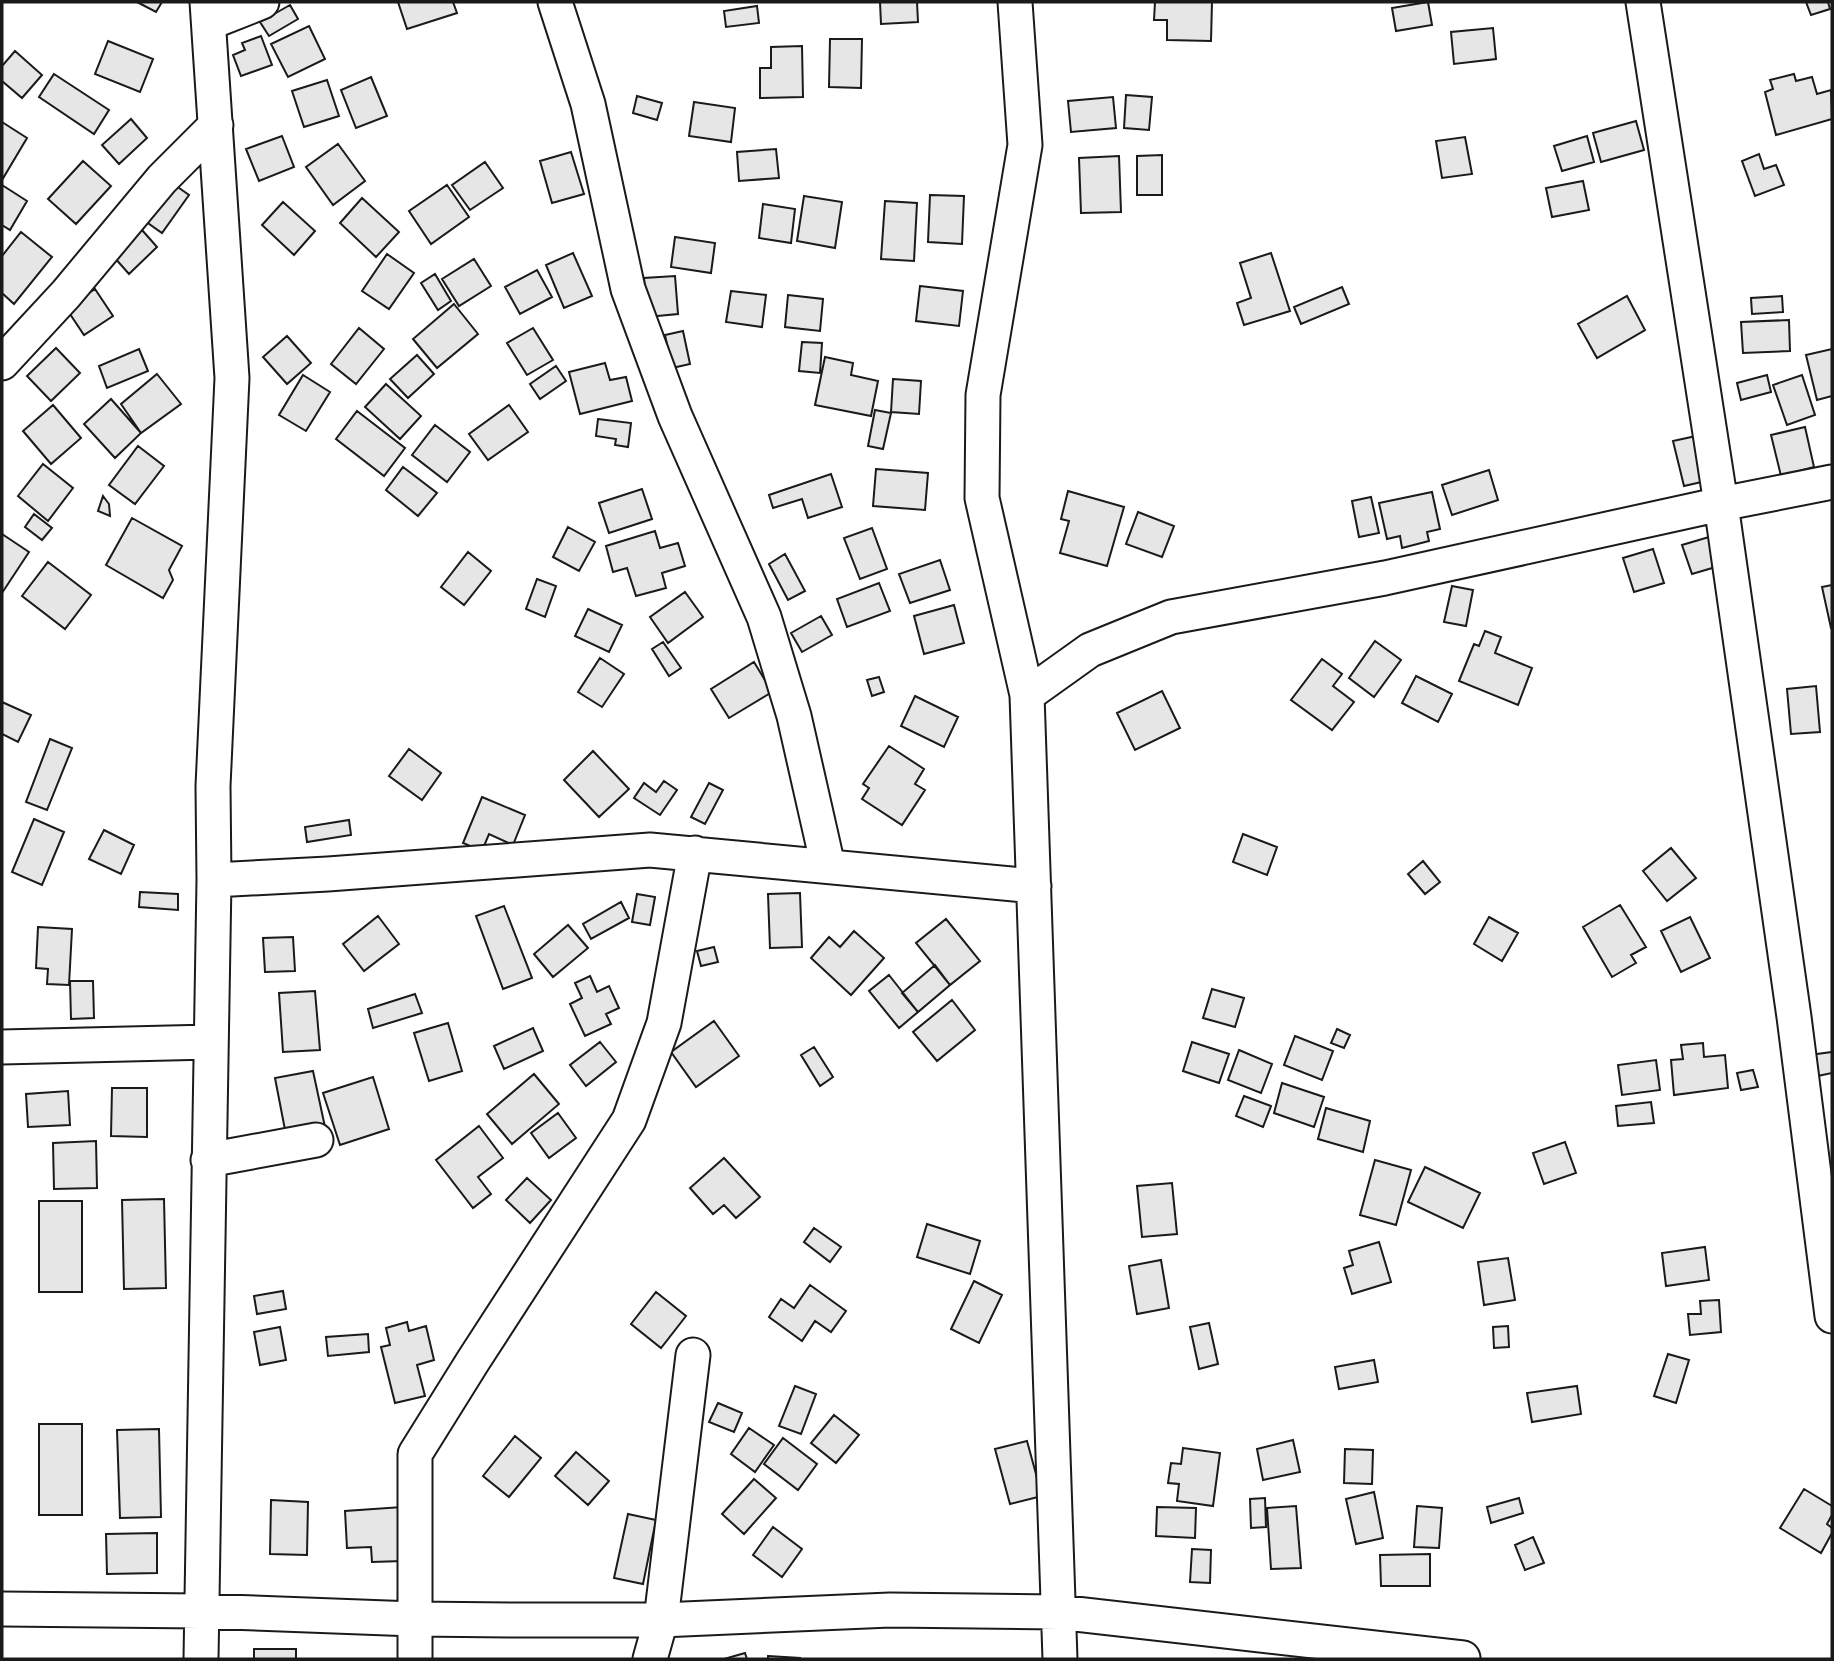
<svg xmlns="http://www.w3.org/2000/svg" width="1834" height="1661" font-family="'Fira Sans',sans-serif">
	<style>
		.building { fill: #e6e6e6; stroke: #1a1a1a; stroke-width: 2 }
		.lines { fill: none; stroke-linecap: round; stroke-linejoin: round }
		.minor-casing { stroke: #1a1a1a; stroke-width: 37 }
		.minor { stroke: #fff; stroke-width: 33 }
	</style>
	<rect width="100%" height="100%" fill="#fff"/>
	<path class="building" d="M137 2H162L156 12Z
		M398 2H453L457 13 407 29Z
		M880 2H917L918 22 881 24Z
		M1155 2H1212L1211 41 1167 40V20H1154Z
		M1428 2 1432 25 1396 31 1392 8Z
		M1806 2H1828L1830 9 1811 15Z
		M290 5 298 19 269 36 260 22Z
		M757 6 759 23 726 27 724 11Z
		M309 26 325 59 288 77 271 44Z
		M1493 28 1496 59 1454 64 1451 32Z
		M261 36 272 65 241 76 233 55 245 50 242 43Z
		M830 39H862L861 88 829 87Z
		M108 41 153 59 140 92 95 74Z
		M802 46 803 97 760 98V68H771V47Z
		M15 51 42 75 22 98 2 81V66Z
		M54 74 109 110 94 134 39 97Z
		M1794 74 1796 81 1812 77 1817 94 1831 90 1832 119 1776 135 1765 92 1773 89 1770 80Z
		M371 77 387 116 356 128 341 90Z
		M327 80 339 116 304 127 292 91Z
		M1126 95 1152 97 1149 130 1124 128Z
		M637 96 662 103 657 120 633 113Z
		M1113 97 1116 128 1071 132 1068 101Z
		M694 102 735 108 731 142 689 136Z
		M131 119 147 138 119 164 102 145Z
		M1636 121 1644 150 1601 162 1593 133Z
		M2 122 27 138 2 180Z
		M282 136 294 167 259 181 246 149Z
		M1587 136 1594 162 1562 171 1554 146Z
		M1465 137 1472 174 1442 178 1436 141Z
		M338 144 365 181 333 205 306 167Z
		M776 149 779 178 739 181 737 152Z
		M571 152 584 194 552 203 540 161Z
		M1759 154 1764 169 1776 165 1784 185 1755 196 1742 161Z
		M1162 155V195H1137V156Z
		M1119 156 1121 212 1081 213 1079 158Z
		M83 161 111 186 76 224 48 199Z
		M485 162 503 188 470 210 452 185Z
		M165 178 189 195 162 233 138 216Z
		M1583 181 1589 210 1552 217 1546 188Z
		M2 185 27 201 10 230 2 225Z
		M447 185 469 217 431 244 409 211Z
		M930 195 964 196 962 244 928 242Z
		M804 196 842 202 835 248 797 241Z
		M362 198 399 232 376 257 340 223Z
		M885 201 917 203 914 261 881 259Z
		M283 202 315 231 294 255 262 225Z
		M763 204 795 209 791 243 759 238Z
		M142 230 157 247 129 274 114 257Z
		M21 232 52 257 14 304 2 293V256Z
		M675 237 715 243 711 273 671 267Z
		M573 253 592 296 564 308 546 265Z
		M1271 253 1290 311 1244 325 1237 303 1251 298 1240 263Z
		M387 254 414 273 389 309 362 291Z
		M474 259 491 286 459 306 442 279Z
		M537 270 552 297 520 314 505 287Z
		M435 274 451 301 438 310 421 283Z
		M675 276 678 314 647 317 644 278Z
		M920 286 963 291 959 326 916 321Z
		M1342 287 1349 304 1301 324 1294 307Z
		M95 289 113 316 84 335 66 308Z
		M731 291 766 295 762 327 726 322Z
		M788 295 823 299 820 331 785 327Z
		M1627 296 1645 330 1597 358 1578 324Z
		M1782 296 1783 312 1752 314 1751 298Z
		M454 304 478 334 437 368 413 339Z
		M1789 320 1790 351 1743 353 1741 322Z
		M359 328 384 349 356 384 331 364Z
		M533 328 553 360 527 375 507 343Z
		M683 331 690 364 672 368 665 335Z
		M287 336 311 363 287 384 263 357Z
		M802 342 822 343 820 373 799 371Z
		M56 348 80 373 51 401 27 376Z
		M139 349 148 371 107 388 99 366Z
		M1832 349V396L1817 400 1806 355Z
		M417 355 434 374 408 398 390 379Z
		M825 357 853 363 851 375 878 381 871 416 815 405Z
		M605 363 610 380 626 377 632 401 580 414 569 372Z
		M556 366 566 381 540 399 530 384Z
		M157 374 181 404 141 433 121 404Z
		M303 375 330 392 306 431 279 415Z
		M1767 375 1771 392 1741 400 1737 383Z
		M1802 375 1815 415 1787 425 1773 385Z
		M893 379 921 381 919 414 891 412Z
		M386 384 421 416 400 439 365 407Z
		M111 399 141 433 115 458 84 424Z
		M53 405 81 438 51 464 23 431Z
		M509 405 528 432 488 460 469 434Z
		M875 410 891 413 883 449 868 446Z
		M357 411 405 448 384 476 336 439Z
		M598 419 631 423 628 447 615 445 616 439 596 436Z
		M435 425 470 452 447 482 412 455Z
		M1805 427 1814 467 1781 476 1771 435Z
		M1696 436 1706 481 1684 486 1673 441Z
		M138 446 164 466 135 504 109 485Z
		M43 464 73 488 48 521 18 496Z
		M403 467 437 493 418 516 386 490Z
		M876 469 928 473 925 510 873 506Z
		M1489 470 1498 500 1452 515 1442 485Z
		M831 474 842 507 808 518 802 499 773 508 769 495Z
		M642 489 652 519 609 533 599 503Z
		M1068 491 1124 507 1107 566 1060 553 1069 521 1061 519Z
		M1432 492 1440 529 1427 532 1429 541 1402 548 1400 536 1387 539 1379 503Z
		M103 496 109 504 110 516 98 511Z
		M1371 497 1379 533 1359 537 1352 501Z
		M1138 512 1174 526 1162 557 1126 544Z
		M34 514 52 528 42 540 25 527Z
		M132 518 182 546 169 570 173 580 163 598 106 565Z
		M568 527 595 542 579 571 553 557Z
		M872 528 887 569 860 579 844 538Z
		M655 531 660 548 678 543 685 566 662 573 666 588 636 596 627 568 613 572 606 546Z
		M2 534 29 552 2 593Z
		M1709 537 1719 566 1692 574 1682 545Z
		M1653 549 1664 583 1634 592 1623 558Z
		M468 552 491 571 464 605 441 587Z
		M785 554 805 591 788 600 769 564Z
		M940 560 950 590 910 603 899 574Z
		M48 562 91 595 65 629 22 596Z
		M537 579 556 586 545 617 526 609Z
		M879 583 890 611 847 627 837 599Z
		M1832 585V628H1831L1822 587Z
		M1452 586 1473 590 1466 626 1444 622Z
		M685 592 703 617 668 643 650 617Z
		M954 605 964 643 924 654 914 616Z
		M588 609 622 625 609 652 575 636Z
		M821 616 832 635 802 652 791 633Z
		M1485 631 1501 637 1495 653 1532 668 1518 705 1459 681 1474 644 1479 646Z
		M1375 641 1401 660 1374 697 1349 678Z
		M663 642 681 668 669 676 652 649Z
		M600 658 624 674 602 707 578 692Z
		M1322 659 1342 674 1333 686 1354 702 1332 730 1291 700Z
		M754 662 772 692 729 718 711 689Z
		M1416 676 1452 694 1438 722 1402 703Z
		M879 677 884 692 872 696 867 680Z
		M1816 686 1820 732 1791 734 1787 689Z
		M1162 691 1180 728 1135 750 1117 713Z
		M915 696 958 717 944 747 901 726Z
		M2 702 31 715 18 742 2 734Z
		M50 739 72 748 47 810 26 802Z
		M889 746 924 769 915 784 925 790 902 825 862 799 869 788 863 784Z
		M409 749 441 773 422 800 389 776Z
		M593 751 629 789 599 817 564 780Z
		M664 781 677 790 660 815 634 798 644 783 656 792Z
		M709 783 723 790 705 824 691 817Z
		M482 797 525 815 513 845 489 834 482 851 463 843Z
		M34 819 64 832 42 885 12 872Z
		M349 820 351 835 307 842 305 827Z
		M104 830 134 845 121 874 89 859Z
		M1243 834 1277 847 1267 875 1233 862Z
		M1671 848 1696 878 1667 901 1643 871Z
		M1423 861 1440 882 1425 894 1408 874Z
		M140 892 178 894V910L139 907Z
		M800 893 802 947 770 948 768 894Z
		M637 894 655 897 650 925 632 922Z
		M621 902 629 918 591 939 583 924Z
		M1620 905 1646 947 1631 955 1636 963 1612 977 1583 927Z
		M504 906 532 978 503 989 476 916Z
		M378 916 399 944 364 971 343 944Z
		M1489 917 1518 933 1502 961 1474 944Z
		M1690 917 1710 958 1681 972 1661 931Z
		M946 919 980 961 950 985 916 943Z
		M568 925 588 948 553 977 534 954Z
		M38 927 72 929 69 985 47 984 48 969 36 968Z
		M854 931 884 958 851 995 811 958 829 937 840 947Z
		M293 937 295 971 265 972 263 938Z
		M714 947 718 962 701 966 697 951Z
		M935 965 950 985 918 1012 902 993Z
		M889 975 918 1012 899 1028 869 991Z
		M590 976 597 992 609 986 619 1008 606 1014 611 1024 585 1036 570 1004 582 998 575 983Z
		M70 981H93L94 1018 71 1019Z
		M1212 989 1244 998 1235 1027 1203 1018Z
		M315 991 320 1050 283 1052 279 993Z
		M415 994 422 1013 373 1028 368 1009Z
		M952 1000 975 1030 937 1061 913 1032Z
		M714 1021 739 1056 696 1087 671 1052Z
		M448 1023 462 1071 429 1081 414 1033Z
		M533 1028 543 1051 504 1069 494 1046Z
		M1337 1029 1350 1035 1344 1048 1331 1043Z
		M1295 1036 1333 1051 1322 1080 1284 1065Z
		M600 1042 616 1062 586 1086 570 1065Z
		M1192 1042 1229 1054 1219 1083 1183 1071Z
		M1703 1043 1704 1057 1725 1055 1728 1088 1674 1095 1671 1060 1683 1059 1681 1045Z
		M814 1047 833 1077 820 1086 801 1055Z
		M1239 1050 1272 1064 1261 1093 1228 1080Z
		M1832 1052V1073L1813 1077 1809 1055Z
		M1656 1060 1660 1090 1622 1095 1618 1065Z
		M1753 1070 1758 1087 1741 1090 1737 1073Z
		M313 1071 325 1127 286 1135 275 1078Z
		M534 1074 559 1104 512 1144 487 1114Z
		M373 1077 389 1129 340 1145 323 1093Z
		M1282 1083 1324 1097 1314 1127 1274 1113Z
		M112 1088H147V1137L111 1136Z
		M68 1091 70 1125 28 1127 26 1094Z
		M1244 1096 1271 1106 1263 1127 1236 1116Z
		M1651 1102 1654 1123 1618 1126 1616 1106Z
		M1326 1108 1370 1121 1363 1152 1318 1139Z
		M558 1113 576 1138 549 1158 531 1133Z
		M479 1126 503 1158 478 1177 491 1194 473 1208 436 1160Z
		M96 1141 97 1188 54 1189 53 1143Z
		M1565 1142 1576 1173 1544 1184 1533 1153Z
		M724 1158 760 1197 736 1218 724 1205 713 1214 690 1188Z
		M1375 1160 1411 1170 1396 1225 1360 1215Z
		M1425 1167 1480 1193 1463 1228 1408 1202Z
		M527 1178 551 1200 530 1223 506 1200Z
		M1172 1183 1177 1234 1142 1237 1137 1186Z
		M164 1199 166 1288 124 1289 122 1200Z
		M39 1201H82V1292H39Z
		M927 1224 980 1241 970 1274 917 1257Z
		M814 1228 841 1247 830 1262 804 1242Z
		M1379 1242 1391 1282 1352 1294 1344 1268 1353 1265 1349 1251Z
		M1705 1247 1709 1280 1666 1286 1662 1253Z
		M1508 1258 1515 1300 1484 1305 1478 1262Z
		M1161 1260 1169 1308 1137 1314 1129 1266Z
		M974 1281 1002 1295 979 1343 951 1329Z
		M810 1285 846 1311 831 1332 815 1321 802 1341 769 1317 781 1299 794 1308Z
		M283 1291 286 1309 257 1314 254 1296Z
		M656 1292 686 1316 661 1348 631 1324Z
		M1719 1300 1721 1332 1690 1335 1688 1314H1701L1700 1301Z
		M407 1322 409 1331 426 1326 434 1360 417 1365 425 1396 395 1403 381 1347 390 1345 386 1328Z
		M1209 1323 1218 1364 1199 1369 1190 1327Z
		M1508 1326 1509 1347 1494 1348 1493 1327Z
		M280 1327 286 1360 260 1365 254 1332Z
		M368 1334 369 1352 328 1356 326 1337Z
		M1668 1354 1689 1360 1676 1403 1654 1396Z
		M1374 1360 1378 1382 1339 1389 1335 1367Z
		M795 1386 816 1394 801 1434 779 1426Z
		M1577 1386 1581 1414 1532 1422 1527 1393Z
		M718 1403 742 1413 734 1432 709 1422Z
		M834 1415 859 1435 836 1463 811 1443Z
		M39 1424H82V1515H39Z
		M749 1428 774 1445 755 1472 731 1454Z
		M159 1429 161 1517 120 1518 117 1430Z
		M515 1436 541 1458 509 1497 483 1476Z
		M783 1438 817 1464 798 1490 764 1464Z
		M1293 1440 1300 1472 1263 1480 1257 1449Z
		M1027 1441 1042 1496 1010 1504 995 1449Z
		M1183 1448 1220 1453 1213 1506 1177 1501 1179 1484 1168 1483 1171 1463 1181 1464Z
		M1345 1449 1373 1450 1372 1484 1344 1483Z
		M576 1452 609 1481 588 1505 555 1476Z
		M754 1479 776 1498 744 1534 722 1514Z
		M1804 1489 1832 1506V1515L1827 1524 1832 1528V1533L1821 1553 1780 1528Z
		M1374 1492 1383 1538 1356 1544 1346 1499Z
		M1265 1498 1266 1527 1251 1528 1250 1499Z
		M1519 1498 1523 1513 1491 1523 1487 1507Z
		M271 1500 308 1502 307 1555 270 1554Z
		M1296 1506 1301 1568 1271 1569 1267 1508Z
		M1417 1506 1442 1508 1439 1548 1414 1547Z
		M402 1507 403 1561 372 1562 371 1547 347 1548 345 1511Z
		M1157 1507 1196 1508 1195 1538 1156 1536Z
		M628 1514 656 1520 643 1584 614 1578Z
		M773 1527 802 1549 782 1577 753 1555Z
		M157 1533V1573L107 1574 106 1534Z
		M1533 1537 1544 1563 1525 1570 1515 1545Z
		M1192 1549 1211 1550 1210 1583 1190 1582Z
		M1430 1554V1586H1381L1380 1555Z
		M254 1649H296V1659H254Z
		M745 1653 747 1659H724Z
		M768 1656 800 1658V1659H768Z"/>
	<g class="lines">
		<defs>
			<path id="minor" d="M555 2 588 104 628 289 675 416 764 617 794 716 828 866
				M1015 2 1025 145 983 395 982 498 1027 695 1060 1659
				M1643 2 1721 504 1794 1017 1832 1316
				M209 23 262 2
				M2 363 66 294 162 179 216 125
				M1027 695 1090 650 1171 617 1385 578 1721 504 1832 482
				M214 880 328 874 650 850 1034 886
				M2 1047 211 1042
				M208 1160 316 1140
				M2 1609 200 1611 414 1619 518 1620H661L890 1610 1058 1612 1463 1658
				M201 1659 214 880 213 786 232 378 207 2
				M415 1659V1454L473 1361 629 1120 664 1023 695 853
				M650 1659 661 1620 693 1355"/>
		</defs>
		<use href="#minor" class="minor-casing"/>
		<use href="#minor" class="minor"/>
	</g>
	<rect width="1834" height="1661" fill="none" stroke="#1a1a1a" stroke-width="7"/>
</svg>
